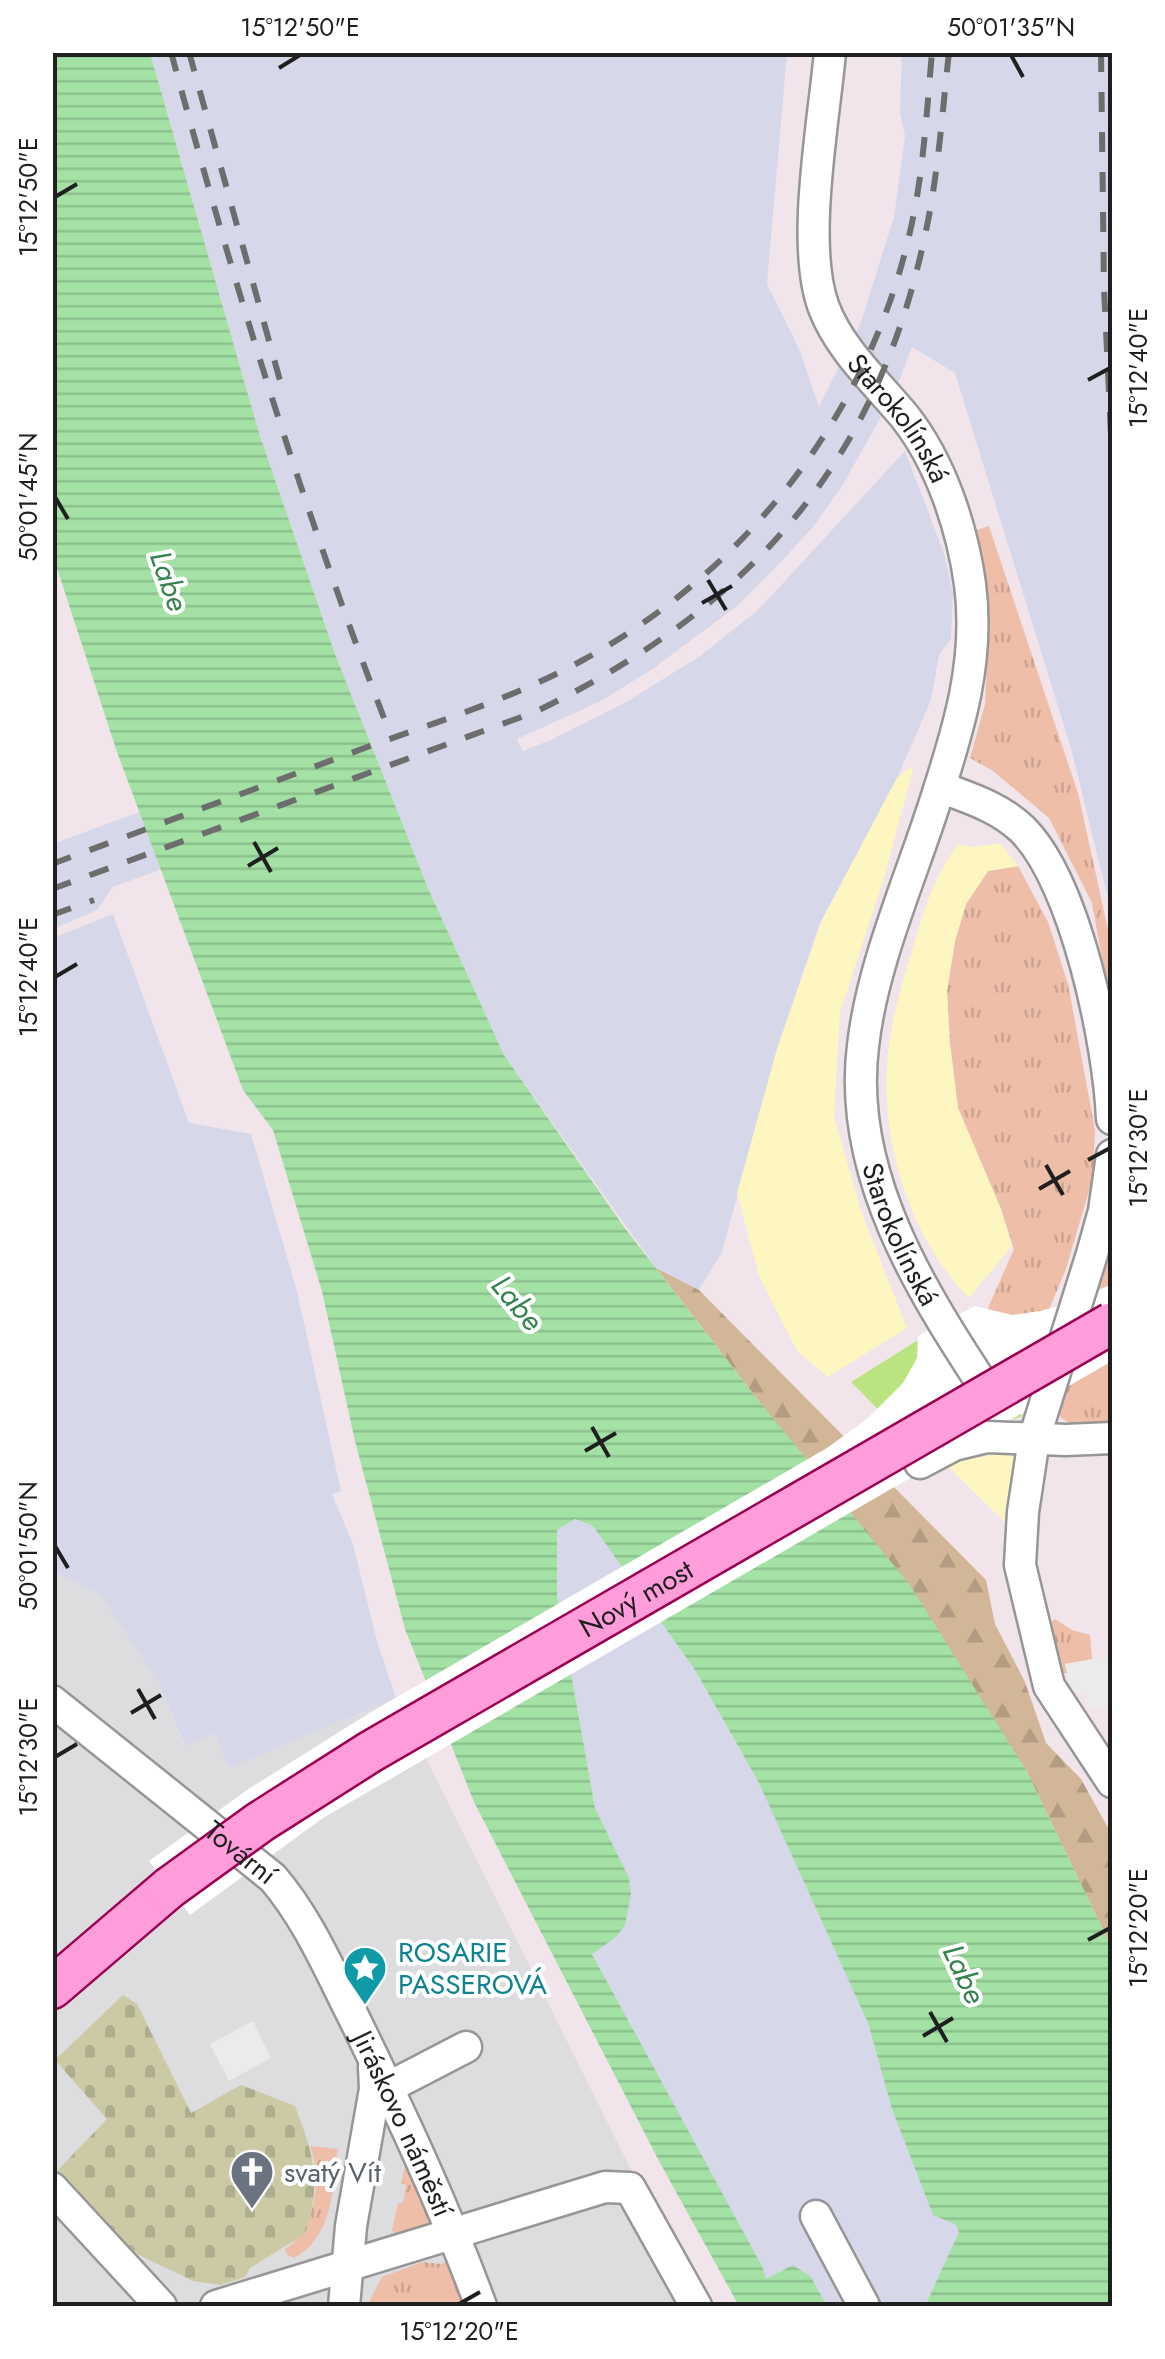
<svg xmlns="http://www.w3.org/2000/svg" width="1165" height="2359" font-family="Jost,sans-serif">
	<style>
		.residential { fill: #dddcde }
		.industrial { fill: #d7d7ea }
		.grass { fill: url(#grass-tufts) }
		.forest { fill: url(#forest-firs) }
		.cemetery { fill: url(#cemetery-stones) }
		.park { fill: #fdf6c0 }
		.pitch { fill: #b9e47f }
		.parking { fill: #ebebeb }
		.water { fill: url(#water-rules) }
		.pier { fill: #fff }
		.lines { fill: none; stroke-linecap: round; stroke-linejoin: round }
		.minor-casing { stroke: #969696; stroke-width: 35 }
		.major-casing { stroke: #9b0051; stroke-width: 45 }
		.minor { stroke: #fff; stroke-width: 30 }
		.major { stroke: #ff9cda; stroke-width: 40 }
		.rail { stroke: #6d6d6d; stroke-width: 6; stroke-dasharray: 20 20; stroke-linecap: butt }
		.major-bridge-casing { stroke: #9b0051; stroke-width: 45; stroke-linecap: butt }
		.major-bridge { stroke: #ff9cda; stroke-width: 40 }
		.ticks { fill: none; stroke: #1f1f1f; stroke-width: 4 }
		.labels { text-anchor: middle; stroke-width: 8; stroke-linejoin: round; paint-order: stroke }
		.street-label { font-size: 28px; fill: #1f1f1f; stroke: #fff }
		.culture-label { font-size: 28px; fill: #0d838f; stroke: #fff; text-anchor: start }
		.worship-label { font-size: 28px; fill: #5b616d; stroke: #fff; text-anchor: start }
		.water-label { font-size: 30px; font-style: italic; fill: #35844e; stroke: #fff }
		.neatline { fill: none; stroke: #1f1f1f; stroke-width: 4 }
		.ticks-label { font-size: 25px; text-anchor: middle; fill: #1f1f1f }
	</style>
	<defs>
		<pattern id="grass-tufts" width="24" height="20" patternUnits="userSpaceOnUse" patternTransform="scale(2.5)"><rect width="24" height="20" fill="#eebea8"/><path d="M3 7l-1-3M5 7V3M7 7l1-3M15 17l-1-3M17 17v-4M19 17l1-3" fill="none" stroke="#cca390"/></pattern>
		<pattern id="forest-firs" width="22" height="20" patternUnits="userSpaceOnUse" patternTransform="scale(2.5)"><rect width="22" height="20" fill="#d2b698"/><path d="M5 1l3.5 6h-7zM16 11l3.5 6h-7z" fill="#b49c83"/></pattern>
		<pattern id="cemetery-stones" width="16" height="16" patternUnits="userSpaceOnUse" patternTransform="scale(2.5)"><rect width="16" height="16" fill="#cbcaa5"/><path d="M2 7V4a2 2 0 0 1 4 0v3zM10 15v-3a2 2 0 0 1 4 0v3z" fill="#aead8e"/></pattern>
		<pattern id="water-rules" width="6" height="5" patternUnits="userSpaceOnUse" patternTransform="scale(2.5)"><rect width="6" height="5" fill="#a3e1a5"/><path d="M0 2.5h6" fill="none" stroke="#8cc18e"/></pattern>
	</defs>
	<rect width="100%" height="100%" fill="#f1e5eb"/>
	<path class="residential" d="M52 1572 100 1595 159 1684 184 1745 215 1733 229 1768 396 1698 699 2306H53Z"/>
	<path class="industrial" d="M150 53H787L767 284 800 351 819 407 861 322 894 217 905 136 900 112 902 53H1112V914L1072 752 955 373 912 347 895 392 842 486 813 527 777 566 737 606 651 670 601 701 517 739 523 751 553 739 628 701 700 656 758 610 905 451 944 553 953 593 951 639 939 655 931 700 897 778 819 925 777 1049 722 1252 699 1290 656 1268 504 1055 427 886 387 786 113 887 97 910 53 929V844L364 728 335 654 259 433Z
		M113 914 189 1123 251 1134 297 1291 341 1491 332 1494 353 1544 377 1641 396 1698 229 1768 215 1733 185 1746 159 1684 100 1595 53 1572V938Z
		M575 1519 593 1526 695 1670 759 1783 821 1913 868 2023 892 2109 959 2232 925 2306H827L811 2277 766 2279 592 1953 616 1937 625 1925 631 1894 629 1878 595 1808 557 1595V1530Z"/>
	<path class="grass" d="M989 526 1078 793 1112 948V1013L1092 903 1049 818 993 771 970 758 985 704 989 622 977 530Z
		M1018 866 1048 922 1068 984 1095 1130 1093 1177 1066 1269 1048 1312 1010 1346 988 1308 1014 1249 1001 1209 958 1108 950 1044 947 991 955 941 966 904 988 871Z
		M1112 1227V1426L1077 1428 1060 1417 1056 1390 1101 1277Z
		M1055 1619 1072 1630 1090 1635 1092 1659 1065 1664 1067 1673 1059 1675 1049 1624Z
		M310 2146 338 2149C332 2189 334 2236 294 2258L287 2255 285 2249C316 2230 322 2177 310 2146Z
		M408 2154 438 2223 400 2238 392 2230 398 2203H403L406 2185 401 2183Z
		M450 2260 474 2306H367L382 2277 422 2262 441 2264Z"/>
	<path class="forest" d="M656 1268 699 1290 986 1580 995 1624 1025 1682 1046 1743 1081 1779 1112 1835V1956L1107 1938 1026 1770 758 1400Z"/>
	<path class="cemetery" d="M123 1995 137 2004 191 2113 241 2085 295 2106C314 2157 322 2179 305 2234L250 2268 245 2277 221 2285 193 2281 137 2254 58 2170 107 2119 55 2060Z"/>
	<path class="park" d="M914 765 885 875 840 1012 834 1117 862 1214 907 1328 828 1377 797 1351 759 1276 737 1193 777 1049 822 920 897 778Z
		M1000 843 1018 866 988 871 966 904 955 941 947 991 950 1044 958 1108 1001 1209 1012 1246 969 1298C912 1240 882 1148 887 1067 889 1026 901 987 913 948 925 907 933 879 958 844L972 847Z
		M1019 1450 1016 1533 944 1463Z"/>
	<path class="pitch" d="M960 1314 1022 1416 921 1453 851 1382Z"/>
	<path class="parking" d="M1112 1656V1706L1087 1708 1085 1692 1078 1693 1070 1684 1065 1664Z
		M253 2021 271 2058 229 2081 210 2044Z"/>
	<path class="water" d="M52 53H150L259 433 335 654 427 886 504 1055 624 1227 758 1400 910 1585 1026 1770 1107 1938 1112 1956V2306H925L959 2232 955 2224 933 2215 892 2109 868 2023 759 1783 695 1670 593 1526 575 1519 557 1530V1595L595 1808 629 1878 631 1894 625 1925 616 1937 592 1954 763 2268 766 2279 793 2265 811 2277 827 2306H739L659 2161 474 1802 405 1629 355 1441 322 1291 273 1130 243 1090 117 752 53 556Z"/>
	<path class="pier" d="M1112 1284V1361L323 1818 190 1915 149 1861 247 1790 371 1712 827 1448 867 1419 903 1383 917 1358 918 1336 975 1306 1012 1315 1040 1311 1067 1304Z"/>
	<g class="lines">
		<defs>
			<g id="minor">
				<path id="s1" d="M830 52C824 121 800 245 824 308 840 350 877 383 905 417 941 463 962 527 970 584 980 660 959 728 936 799 911 878 872 964 863 1046 847 1174 921 1291 989 1394"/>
				<path d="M940 787C969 798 999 807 1022 829 1076 882 1109 1045 1112 1119"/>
				<path d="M1112 1155 1104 1211 1092 1254 1034 1439 1023 1512 1020 1565 1049 1686 1112 1782"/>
				<path d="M920 1463 954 1445 987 1437 1066 1440 1112 1438"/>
				<path id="s2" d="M52 1701 273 1878C308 1919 329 1969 354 2018 400 2112 445 2208 481 2306"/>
				<path d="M387 2088 466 2047"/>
				<path d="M52 2188 161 2306"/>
				<path d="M816 2216 864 2306"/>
				<path d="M216 2306 605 2187 630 2188 696 2306"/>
				<path d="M344 2306 351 2226 375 2089 374 2067"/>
			</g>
			<path id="major" d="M52 1988 169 1888"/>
		</defs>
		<use href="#minor" class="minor-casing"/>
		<use href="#major" class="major-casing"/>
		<use href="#minor" class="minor"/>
		<use href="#major" class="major"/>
		<path class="rail" d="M171 52C232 278 300 500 384 718
			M189 52 284 395
			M1101 52 1104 288 1112 456
			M52 864C152 827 252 790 351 753 429 724 511 700 583 660 750 569 875 406 913 218 924 164 927 108 932 52
			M52 889 535 712C743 611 874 471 924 240 938 178 942 115 949 52
			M52 915 94 900"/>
		<defs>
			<g id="major-bridge">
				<path id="s3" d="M169 1888 260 1822 370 1752 1112 1323"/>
			</g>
		</defs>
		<use href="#major-bridge" class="major-bridge-casing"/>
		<use href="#major-bridge" class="major-bridge"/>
	</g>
	<path class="ticks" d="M1011 55 1023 77M279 68 300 55M55 197 77 184M1088 380 1110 368M55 497 68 519M708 580 726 610M702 603 732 586M254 842 271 872M248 866 278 848M55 977 77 964M1088 1160 1110 1148M1046 1165 1063 1195M1039 1189 1070 1171M592 1427 609 1457M585 1451 616 1433M55 1546 68 1568M138 1689 155 1719M131 1713 161 1695M55 1757 77 1744M1088 1940 1110 1928M930 2012 947 2042M923 2036 953 2018M459 2304 480 2292"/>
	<defs>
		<symbol id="sight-pin" viewBox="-11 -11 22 30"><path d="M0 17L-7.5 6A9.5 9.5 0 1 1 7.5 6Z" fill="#0f9aa8" stroke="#fff"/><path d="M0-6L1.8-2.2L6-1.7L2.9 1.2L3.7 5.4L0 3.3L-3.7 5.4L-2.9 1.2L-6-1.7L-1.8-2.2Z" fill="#fff"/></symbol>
		<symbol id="church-pin" viewBox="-11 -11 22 30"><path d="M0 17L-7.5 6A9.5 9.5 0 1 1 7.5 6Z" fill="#6b7280" stroke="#fff"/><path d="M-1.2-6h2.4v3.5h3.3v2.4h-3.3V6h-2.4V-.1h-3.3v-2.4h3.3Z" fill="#fff"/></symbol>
	</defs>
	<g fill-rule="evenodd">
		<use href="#sight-pin" x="340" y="1943" width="50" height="68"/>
		<use href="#church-pin" x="227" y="2147" width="50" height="68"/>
	</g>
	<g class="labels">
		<g class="street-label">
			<text dy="10" stroke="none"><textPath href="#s1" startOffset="392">Starokolínská</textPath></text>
			<text dy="10" stroke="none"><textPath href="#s1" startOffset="1248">Starokolínská</textPath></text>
			<text dy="10" stroke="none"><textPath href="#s3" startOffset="550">Nový most</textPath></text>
			<text dy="10" stroke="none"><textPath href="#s2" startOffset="242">Tovární</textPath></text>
			<text dy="10" stroke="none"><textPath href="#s2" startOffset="562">Jiráskovo náměstí</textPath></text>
		</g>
		<g class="culture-label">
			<text x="398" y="1962">ROSARIE<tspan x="398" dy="32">PASSEROVÁ</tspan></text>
		</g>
		<g class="worship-label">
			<text x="284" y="2182">svatý Vít</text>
		</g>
		<g class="water-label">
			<text transform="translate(169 581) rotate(71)" y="10">Labe</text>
			<text transform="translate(517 1303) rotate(50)" y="10">Labe</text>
			<text transform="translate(964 1974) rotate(65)" y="10">Labe</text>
		</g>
	</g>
	<rect width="1165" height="2359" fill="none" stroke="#ffffff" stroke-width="110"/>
	<rect x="55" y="55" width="1055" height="2249" class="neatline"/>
	<g class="ticks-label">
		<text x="300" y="36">15°12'50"E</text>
		<text x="1011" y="36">50°01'35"N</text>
		<text transform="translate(28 197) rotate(-90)" y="9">15°12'50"E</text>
		<text transform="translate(1138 368) rotate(-90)" y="9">15°12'40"E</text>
		<text transform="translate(28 497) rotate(-90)" y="9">50°01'45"N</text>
		<text transform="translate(28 977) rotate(-90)" y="9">15°12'40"E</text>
		<text transform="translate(1138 1148) rotate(-90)" y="9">15°12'30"E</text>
		<text transform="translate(28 1546) rotate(-90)" y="9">50°01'50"N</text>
		<text transform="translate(28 1757) rotate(-90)" y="9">15°12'30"E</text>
		<text transform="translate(1138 1928) rotate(-90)" y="9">15°12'20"E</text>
		<text x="459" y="2340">15°12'20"E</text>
	</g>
</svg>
